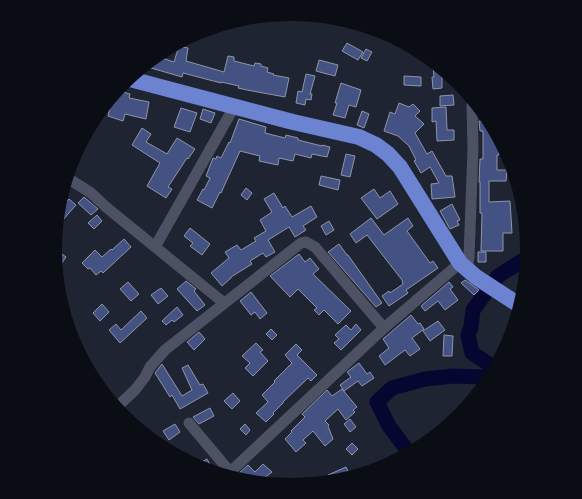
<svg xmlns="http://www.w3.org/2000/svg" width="582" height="499" font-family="Raleway,sans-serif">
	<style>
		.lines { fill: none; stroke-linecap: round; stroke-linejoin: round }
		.river { stroke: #050730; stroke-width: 15 }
		.building { fill: #445283; stroke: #8f95a8 }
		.minor { stroke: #4c5263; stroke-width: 11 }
		.highway { stroke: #6c83d2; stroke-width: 16 }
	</style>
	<rect width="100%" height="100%" fill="#1f2432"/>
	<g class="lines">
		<path class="river" d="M489 368V364L472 353 468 335 471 327 473 310 498 276 525 259
			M407 450 389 426 377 402 392 388 425 379 453 376 484 377"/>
	</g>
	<path class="building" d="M347 43 363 52 358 60 342 51Z
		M179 46 188 48 186 61 224 72 228 56 234 57V61L254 66 255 63 261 64V66L268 68 267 72 274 74 273 75 289 78 285 97 247 90 238 88 239 86 221 82V83L183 73 182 77 151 68 152 64 162 58 174 62Z
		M366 49 372 52 367 61 361 58Z
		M319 60 338 65 335 76 316 71Z
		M433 67 442 72V88L433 89 432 77H434Z
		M306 74 315 76 310 94H312L311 100 306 99 305 105 296 103 298 91 302 92Z
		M404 76 421 77V86L404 85Z
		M341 83 361 90 356 107 349 105 345 118 333 115 337 103H335Z
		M119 91 130 94 129 98 149 102 146 119 125 114 123 121 108 116 111 102Z
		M453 95 454 105 440 106V96Z
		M399 103 409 107 413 104 420 111 415 116 424 124 415 133 427 154 432 151 446 176H452L455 197 432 199 431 184 439 183 430 167 421 173 414 161 416 160 409 146 398 136 384 131 390 112 395 114Z
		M446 107 447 130H454V140L437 141 436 121 432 122V108Z
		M181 108 197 113 190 132 174 127Z
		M203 109 215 113 211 123 200 119Z
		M362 111 369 114 364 128 357 125Z
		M239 119 266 127 265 133 285 138 286 135 298 138V140L322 146V145L330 147 327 157 312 154 311 158 295 154 293 161 279 158 278 165 259 161 260 156 240 151 221 193 220 192 212 208 197 200 203 189 204 190 210 178 206 176 213 158 216 159 217 156 221 158 229 142 230 143Z
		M479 121H483L504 152H499V155H497V170H507L506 181H489V202L510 201 512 233H503V251H481L482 213H480V182H479L480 159H483V131H480Z
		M142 128 151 134 146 142 167 154 177 138 195 149 188 159 187 158 168 187 172 189 166 198 147 186 160 163 132 145Z
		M346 154 355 156 350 177 341 175Z
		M321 176 340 180 338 190 319 185Z
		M246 188 252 193 247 200 241 195Z
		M374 189 380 198 390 191 398 204 377 219 361 198Z
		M274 193 283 208 285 206 292 217 311 206 317 217 303 226 306 230 295 237 289 227 268 240 275 252 266 257 263 253 250 261 252 264 231 277V278L222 286 211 273 229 258 225 252 237 245 241 250 256 241 254 238 266 231 260 220 272 212 264 199Z
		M84 197 98 209 91 215 78 203Z
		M69 199 76 205 61 222 65 203Z
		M452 204 460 220 457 221 459 225 450 229 440 211Z
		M97 215 102 221 94 229 88 223Z
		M371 218 384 235 408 218 413 226 407 231 430 263 433 261 438 268 406 290 408 293 389 306 382 296 389 291 390 293 403 284 402 280 367 235 356 243 350 234Z
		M329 221 334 230 326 235 321 226Z
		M190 228 210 244 202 255 190 246 193 243 184 236Z
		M124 239 131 247 103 273 101 271 96 275 90 268 88 269 82 263 95 250 102 257 111 249 112 250Z
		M339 244 347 255H348L382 303 376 307 328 252Z
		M56 250 66 257 59 267 57 258Z
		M478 252H486V262H478Z
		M299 254 305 262 310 258 319 269 313 274 351 311 338 324 324 310 319 315 314 310 317 308 298 289 290 297 270 276Z
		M465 280 479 290 474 295 461 283Z
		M186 281 196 289 194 291 205 305 197 311 177 289Z
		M128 282 139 294 131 301 120 289Z
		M449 282 453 287 450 289 458 300 445 310 438 301 425 311 421 306Z
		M161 288 168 296 158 304 151 295Z
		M251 292 267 313 260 319 255 312 251 315 240 301Z
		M102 304 109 312 100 321 93 313Z
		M177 307 183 315 174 322 172 320 166 325 162 321Z
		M141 311 147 318 120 343 109 330 116 324 121 330Z
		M411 315 418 324 420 323 424 329 412 338 420 349 410 356 405 350 385 365 379 356 389 348 383 339Z
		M438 321 445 330 430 341 423 331Z
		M356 324 361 330 341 350 334 343 339 339 335 335 346 325 351 330Z
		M271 329 277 335 272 340 266 334Z
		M199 332 205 339 194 350 187 342Z
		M444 335 453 336 452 356H443Z
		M256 343 263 350 260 352 268 361 253 376 245 368 250 363 242 356Z
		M296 344 302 350 297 355 317 375 311 381 308 378 283 402V403L273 413 274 414 266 422 256 413 268 402 262 395 275 382 274 381 292 363 285 355Z
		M359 363 367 374 370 372 374 378 362 386 358 381 344 391 340 385 351 377 347 372Z
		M162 364 182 396 192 390 182 368 188 365 200 385 203 384 208 393 180 409 172 395 170 397 155 373Z
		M342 389 357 407 353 410 355 412 346 420 338 409 325 421 329 425 328 426 333 439 325 446 313 431 303 440 306 443 296 452 285 439 292 432 291 431 305 417 302 414 327 390 332 396Z
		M233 393 240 401 232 409 224 401Z
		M210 408 214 416 199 424 193 417Z
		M350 419 356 427 350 432 344 424Z
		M175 424 180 432 169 440 163 431Z
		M245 424 250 430 246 435 240 429Z
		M352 443 358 449 352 455 346 449Z
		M207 459 213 470 201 467 197 465Z
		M263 464 272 472 263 479 241 475 239 473 248 465 255 472Z
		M346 467 349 473 329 477 328 475Z"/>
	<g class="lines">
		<path class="minor" d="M69 179 91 193 106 207 224 303
			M155 247 234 107
			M467 270 469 257 473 149 472 105
			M118 406 135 390 145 377 150 367 165 350 301 243 306 242 315 247 384 328
			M189 423 231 473
			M229 473 384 328 460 263"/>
		<path class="highway" d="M130 79 293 122 359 137 376 145 388 154 400 167 460 263 476 277 516 303"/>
	</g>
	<path d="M0 0H582V499H0ZM290 21H292A228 228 0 0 1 520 249V250A228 228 0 0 1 292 478H290A228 228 0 0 1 62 250V249A228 228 0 0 1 290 21Z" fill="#0b0d14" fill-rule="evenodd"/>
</svg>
